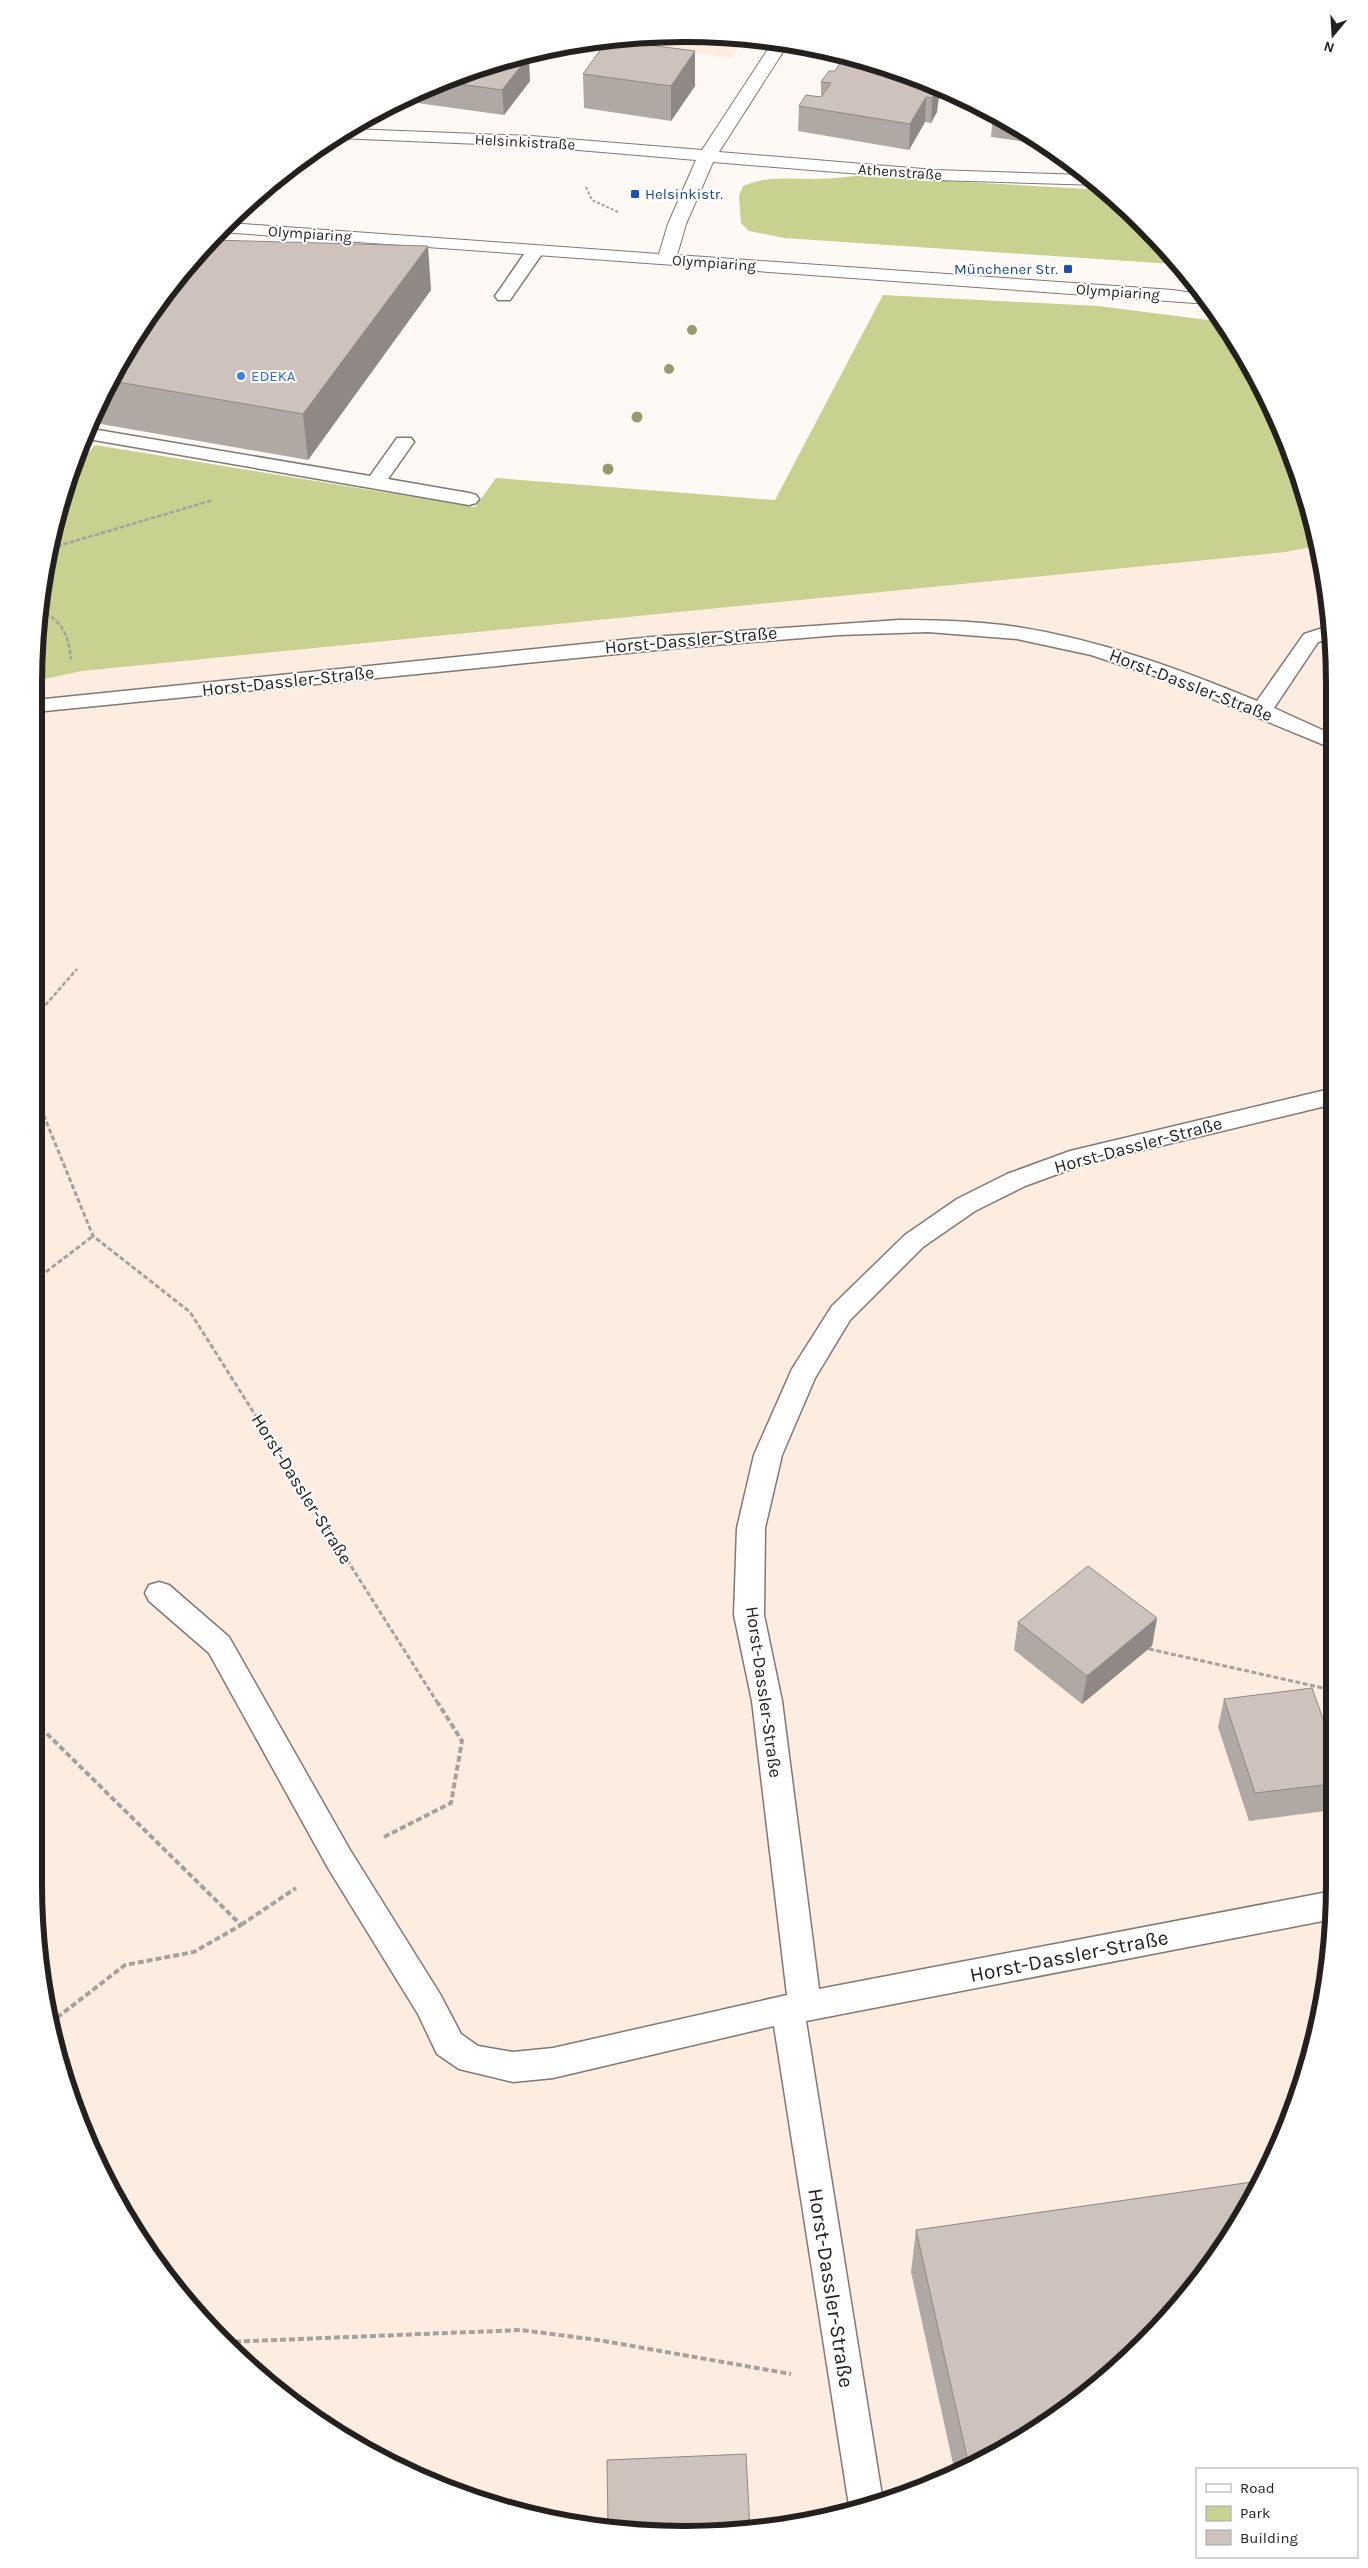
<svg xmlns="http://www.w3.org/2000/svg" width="1368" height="2568" font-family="Karla,sans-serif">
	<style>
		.built { fill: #fdede0 }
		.green { fill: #c8d18f }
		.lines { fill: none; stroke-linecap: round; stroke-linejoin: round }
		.lane-casing { stroke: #807871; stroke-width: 3 }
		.street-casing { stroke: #807871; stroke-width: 2 }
		.path-far3 { stroke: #a6a19d; stroke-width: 2; stroke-dasharray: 3 2; stroke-linecap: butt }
		.path-far2 { stroke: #a6a19d; stroke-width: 2.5; stroke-dasharray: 4.5 2; stroke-linecap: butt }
		.path-far1 { stroke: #a6a19d; stroke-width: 3; stroke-dasharray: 5 2.5; stroke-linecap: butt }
		.path { stroke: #a6a19d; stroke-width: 4; stroke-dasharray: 6 3; stroke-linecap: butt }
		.lane { fill: #fff; fill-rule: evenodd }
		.street { fill: #fff; fill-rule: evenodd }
		.tree { fill: #999a6f }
		.wall { fill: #b0a8a2 }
		.shaded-wall { fill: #908884 }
		.building { fill: #cdc3bc; stroke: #908884 }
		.transit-dot { fill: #1a4fb4; stroke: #fff; stroke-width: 2 }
		.shop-dot { fill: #3f7fe0; stroke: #fff; stroke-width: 2 }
		.labels { text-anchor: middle; stroke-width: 4; stroke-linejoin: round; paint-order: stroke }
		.far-street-label { font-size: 15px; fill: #23201d; stroke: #fff }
		.far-transit-label { font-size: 15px; fill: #164399; stroke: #fff; text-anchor: start }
		.far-shop-label { font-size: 15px; fill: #366cbe; stroke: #fff; text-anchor: start }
		.street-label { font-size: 18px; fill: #23201d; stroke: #fff }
		.near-street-label { font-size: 21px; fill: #23201d; stroke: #fff }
		.rim { fill: none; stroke: #23201d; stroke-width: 6 }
	</style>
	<rect width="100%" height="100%" fill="#fff9f5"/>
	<path class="built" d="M641 35 744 38 731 58 610 40Z
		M1315 546 1329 599 1333 1926 1312 2053 1247 2209 1200 2280 1113 2373 1045 2425 933 2485 852 2512 727 2533H641L516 2512 435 2485 323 2425 255 2373 168 2280 121 2209 68 2093 46 2011 34 1884 35 681 82 671 1286 552Z"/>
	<path class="green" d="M856 176 1106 190 1113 195 1173 264 784 238 749 231 741 223 739 196 743 186C766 176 788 179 813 179 827 179 842 177 856 176Z
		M883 295 1098 306 1224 322 1285 435 1315 546 1286 552 82 671 35 681V642L56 515 76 467 95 445 475 507 496 478 775 500Z"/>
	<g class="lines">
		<defs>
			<path id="lane" d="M535 246 541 247 544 251 510 300H498L495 296 498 292 529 247Z
				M92 429 370 476 397 438H411L414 442 388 479 469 493 476 495 479 499 476 503 469 505 88 439Z
				M899 620C938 620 978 621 1017 627 1100 640 1180 669 1257 701L1304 634 1329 626V639L1318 642 1274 708 1329 733V747L1169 681 1091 655 1017 639 928 632 839 635 677 648 35 712V700L652 637Z
				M1330 1089V1105L1085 1164 1025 1186 975 1211 923 1247 850 1320 815 1378 782 1455 765 1528 764 1615 782 1701 819 1989 1333 1891V1919L806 2021 883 2502 850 2512 774 2026 553 2078 513 2082 459 2069 437 2054 418 2014 328 1868 209 1653 149 1601 145 1593 149 1585 159 1582 169 1585 229 1637 350 1850 440 1994 461 2034 478 2046 513 2052 553 2048 787 1995 752 1701 734 1615 737 1528 754 1455 792 1369 832 1306 905 1235 957 1199 1007 1174 1070 1151Z"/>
			<path id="street" d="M774 40 788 44 719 152 935 170 1085 175 1099 185 935 180 713 162 686 224 677 255 1173 290 1199 294 1209 304 220 232 230 223 659 254 668 224 696 160 531 146 337 138 351 129 531 136 702 150Z"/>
		</defs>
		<use href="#lane" class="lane-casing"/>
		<use href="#street" class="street-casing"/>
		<path class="path-far3" d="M586 187 592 200 618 212"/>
		<path class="path-far2" d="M51 548 213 500
			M40 610C63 622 68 634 71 659
			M41 1010 77 969"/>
		<path class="path-far1" d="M35 1017 43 1008
			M35 1094 93 1236 190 1312 439 1705
			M34 1281 93 1236
			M1149 1649 1332 1690"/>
		<path class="path" d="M34 1721 241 1925 194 1952 125 1965 50 2023
			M384 1837 451 1803 462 1741 438 1703
			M241 1925 296 1888
			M226 2342 521 2330 598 2340 791 2374"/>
		<use href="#lane" class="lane"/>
		<use href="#street" class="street"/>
	</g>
	<g class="tree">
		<circle cx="692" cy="330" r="5"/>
		<circle cx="669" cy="369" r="5"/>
		<circle cx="637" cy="417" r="5.5"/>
		<circle cx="608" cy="469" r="5.5"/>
	</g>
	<path class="wall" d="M641 35 659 36 653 44 618 39Z
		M515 56 530 81 504 115 417 103V93Z
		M835 71 939 98 938 100 937 112 931 123 925 122 909 150 798 131 799 106 821 97V82Z
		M583 74 695 86 671 121 584 108Z
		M993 114 1009 121 1042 144 991 137Z
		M431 290 308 460 95 423 94 424 121 359Z
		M1157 1618 1152 1646 1082 1704 1014 1650 1018 1622Z
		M1224 1699 1332 1744 1333 1810 1249 1821 1218 1727Z
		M916 2230 1045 2425 955 2473 911 2272Z"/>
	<path class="shaded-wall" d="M653 36H659L653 44Z
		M695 51V86L671 121V86Z
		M529 56 530 81 504 115 502 90Z
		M933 86 940 89 937 112 931 123Z
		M926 97 925 122 909 150 910 124Z
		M428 246 431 290 308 460 303 414Z
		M1157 1618 1152 1646 1082 1704 1087 1676Z"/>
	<path class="building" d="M611 40 695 51 671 86 583 74 607 41Z
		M521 55 529 56 502 90 445 82 515 56Z
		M843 58 860 61 893 68 938 89 932 98 926 97 910 124 799 106 806 95 821 97 831 83 821 82 829 71H835Z
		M212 240 428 246 303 414 112 381 121 359 195 255Z
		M1088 1566 1157 1618 1087 1676 1018 1622Z
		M1312 1688 1332 1744V1784L1255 1793 1224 1699Z
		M1259 2181 1247 2209 1200 2280 1113 2373 1045 2425 969 2466 916 2230Z
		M746 2454 750 2529 727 2533H641L608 2527 607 2460Z"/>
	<g class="transit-dot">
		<rect x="630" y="189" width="10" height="10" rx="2.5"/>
		<rect x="1063" y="264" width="10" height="10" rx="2.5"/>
	</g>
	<circle class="shop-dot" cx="241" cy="376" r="5"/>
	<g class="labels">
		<g class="far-street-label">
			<text transform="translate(525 142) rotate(3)" y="5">Helsinkistraße</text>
			<text transform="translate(900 172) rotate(4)" y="5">Athenstraße</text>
			<text transform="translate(310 234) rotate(4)" y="5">Olympiaring</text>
			<text transform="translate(714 263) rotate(4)" y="5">Olympiaring</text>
			<text transform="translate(1118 292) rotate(4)" y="5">Olympiaring</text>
		</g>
		<g class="far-transit-label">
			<text x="645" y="199">Helsinkistr.</text>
			<text x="1058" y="274" text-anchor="end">Münchener Str.</text>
		</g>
		<g class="far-shop-label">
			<text x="251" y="381">EDEKA</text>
		</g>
		<g class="street-label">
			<text transform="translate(691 640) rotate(-5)" y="6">Horst-Dassler-Straße</text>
			<text transform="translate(288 681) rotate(-6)" y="6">Horst-Dassler-Straße</text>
			<text transform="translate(1191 685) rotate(21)" y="6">Horst-Dassler-Straße</text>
			<text transform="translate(1138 1145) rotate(-15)" y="6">Horst-Dassler-Straße</text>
			<text transform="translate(302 1489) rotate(58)" y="6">Horst-Dassler-Straße</text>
			<text transform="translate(764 1692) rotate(82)" y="6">Horst-Dassler-Straße</text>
		</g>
		<g class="near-street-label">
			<text transform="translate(1069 1956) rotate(-11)" y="7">Horst-Dassler-Straße</text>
			<text transform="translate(831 2288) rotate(81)" y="7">Horst-Dassler-Straße</text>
		</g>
	</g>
	<path d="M0 0H1368V2568H0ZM684 42H684A642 642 0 0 1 1326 684V1884A642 642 0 0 1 684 2526H684A642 642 0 0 1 42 1884V684A642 642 0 0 1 684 42Z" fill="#fff" fill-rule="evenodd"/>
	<path class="rim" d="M684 42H684A642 642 0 0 1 1326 684V1884A642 642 0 0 1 684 2526H684A642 642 0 0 1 42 1884V684A642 642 0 0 1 684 42Z"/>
	<rect x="1196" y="2468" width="162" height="90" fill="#ffffff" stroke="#a7a6a5"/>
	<rect x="1206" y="2484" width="25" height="8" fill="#ffffff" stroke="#a7a6a5"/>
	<text x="1240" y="2493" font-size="15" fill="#23201d">Road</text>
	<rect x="1206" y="2506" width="25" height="15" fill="#c8d18f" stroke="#a7a6a5"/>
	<text x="1240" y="2518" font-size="15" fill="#23201d">Park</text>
	<rect x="1206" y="2530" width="25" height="15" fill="#cdc3bc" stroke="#a7a6a5"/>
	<text x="1240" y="2543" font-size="15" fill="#23201d">Building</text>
	<g transform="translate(1333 35) rotate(198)" stroke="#ffffff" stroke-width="4" paint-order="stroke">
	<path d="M0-4L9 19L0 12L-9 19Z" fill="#23201d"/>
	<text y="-8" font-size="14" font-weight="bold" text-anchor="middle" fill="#23201d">N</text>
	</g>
</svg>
